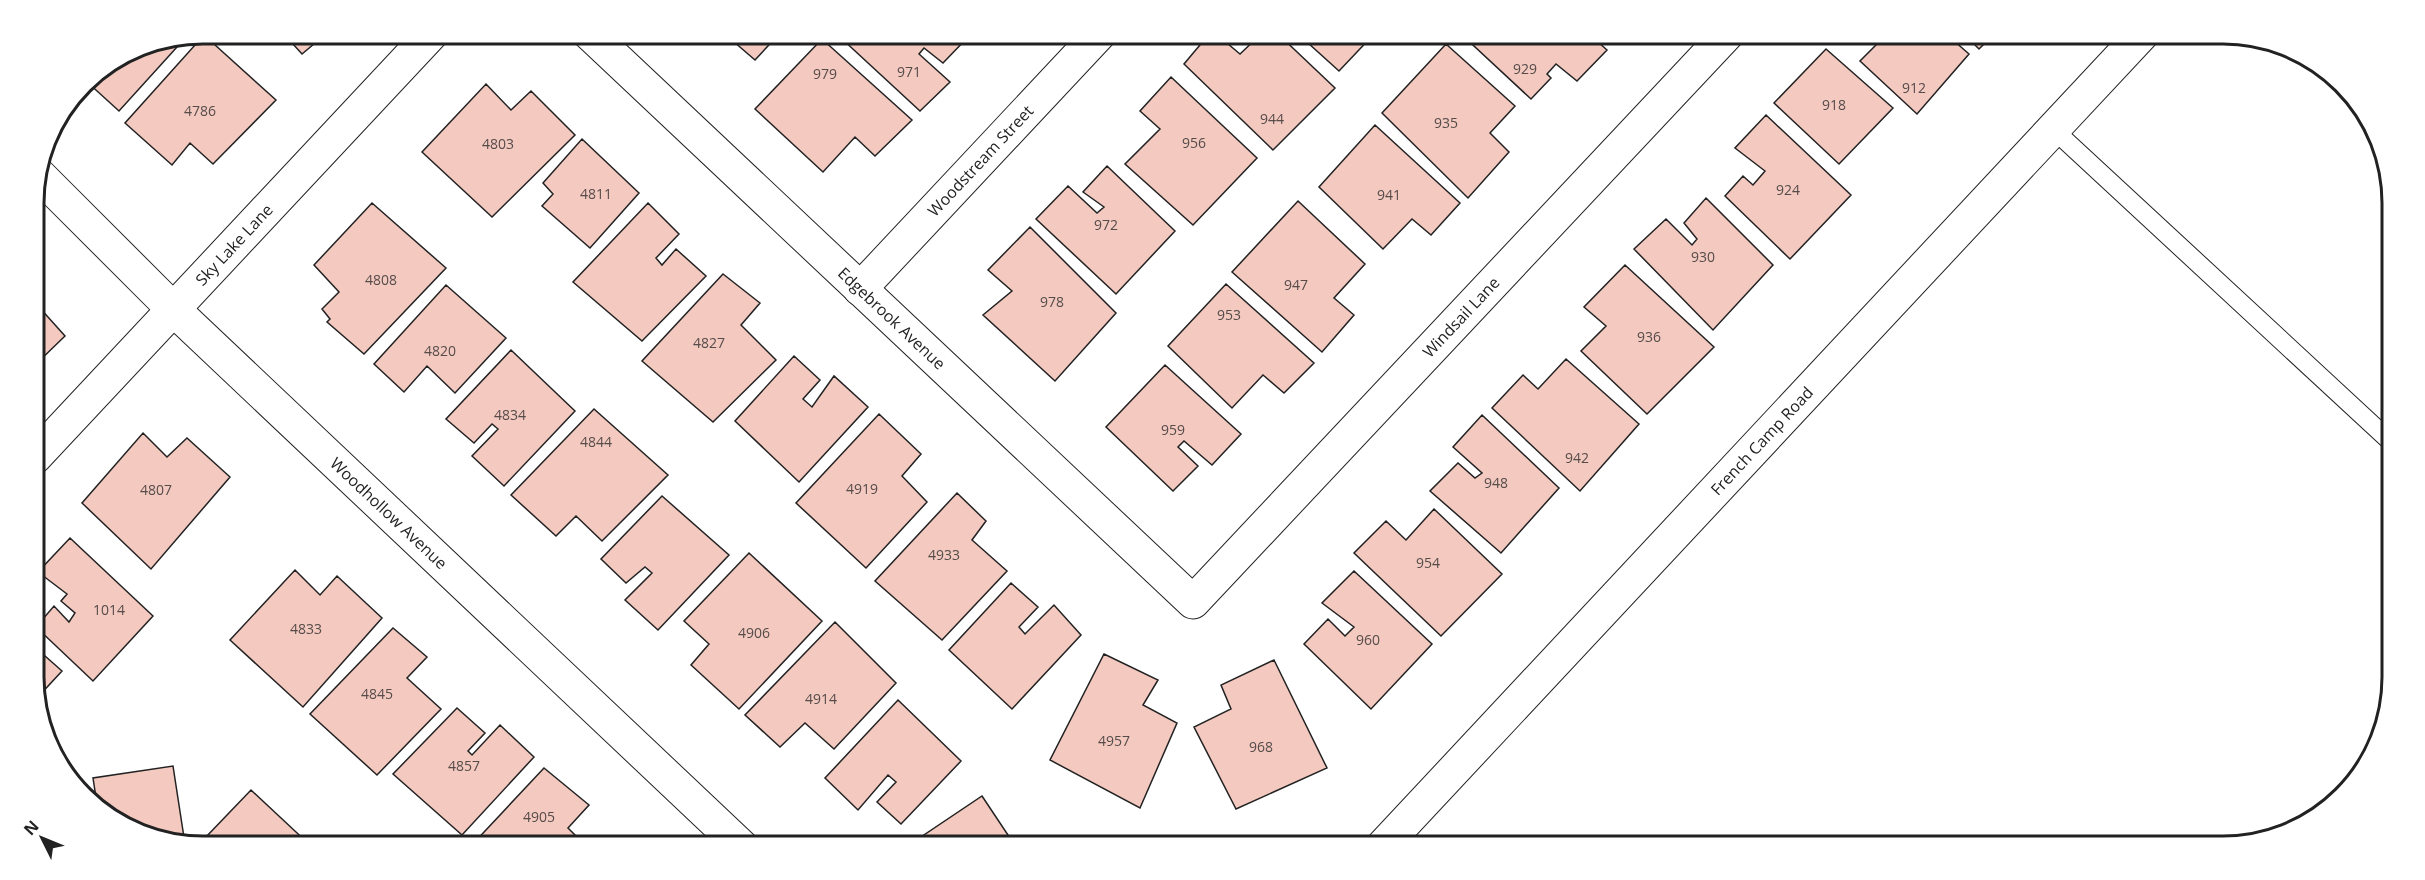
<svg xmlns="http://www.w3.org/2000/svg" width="2425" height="880" font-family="'Open Sans',sans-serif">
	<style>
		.building { fill: #f3c9c0; stroke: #222; stroke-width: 1.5 }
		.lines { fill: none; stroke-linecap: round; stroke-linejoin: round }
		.service-casing { stroke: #222; stroke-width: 20 }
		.minor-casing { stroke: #222; stroke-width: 35 }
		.tertiary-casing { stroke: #222; stroke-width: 35 }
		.service { stroke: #fff; stroke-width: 18 }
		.minor { stroke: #fff; stroke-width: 33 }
		.tertiary { stroke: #fff; stroke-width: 33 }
		.labels { text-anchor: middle; stroke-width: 4.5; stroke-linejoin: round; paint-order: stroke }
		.number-label { font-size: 14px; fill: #564c4a }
		.street-label { font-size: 16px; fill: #222; stroke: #fff }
		.rim { fill: none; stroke: #222; stroke-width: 3 }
	</style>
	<rect width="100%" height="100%" fill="#fff"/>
	<path class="building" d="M283 33H327L302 54Z
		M728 33H780L755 60 726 35Z
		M846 33H966L969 36 943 63 924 48 919 54 950 82 920 111 841 38Z
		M1210 33H1215L1240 54 1262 33H1277L1335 88 1273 150 1184 64Z
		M1297 33H1375L1339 71Z
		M1460 33H1588L1607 50 1577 81 1556 64 1547 74 1551 78 1531 99Z
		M1885 33H1945L1969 54 1917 114 1860 61 1887 34Z
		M1963 33H1995L1979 49Z
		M204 35 276 100 213 164 190 143 172 165 125 123Z
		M187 36 119 111 86 81 90 75 138 46Z
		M822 39 912 120 875 156 855 137 823 172 755 109Z
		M1446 44 1515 106 1490 133 1509 152 1468 198 1382 113Z
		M1826 49 1893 108 1839 164 1774 103Z
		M1171 77 1257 158 1193 225 1125 164 1160 129 1140 111Z
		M486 84 511 110 531 91 575 135 492 217 422 152Z
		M1766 115 1851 195 1790 259 1725 196 1743 176 1753 185 1765 171 1735 148Z
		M1375 125 1460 203 1431 235 1412 219 1383 249 1319 187Z
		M582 139 639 193 590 248 542 206 553 194 543 183Z
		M1107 166 1175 231 1116 294 1036 219 1068 186 1097 213 1104 207 1083 192Z
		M1706 198 1773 265 1713 330 1634 249 1666 219 1692 245 1697 239 1684 223Z
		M1298 201 1365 264 1334 298 1354 315 1322 352 1232 272Z
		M372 203 446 268 364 354 327 322 330 319 322 309 339 292 314 265Z
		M648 203 679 234 656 258 662 265 676 249 706 276 642 341 573 282Z
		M1030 227 1116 313 1055 381 983 315 1012 291 988 270Z
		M1625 265 1714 347 1647 414 1581 351 1606 326 1584 307Z
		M723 274 760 303 741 325 776 360 713 422 642 361Z
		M34 283 42 291 34 298Z
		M1226 284 1314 363 1284 393 1263 375 1232 408 1168 346Z
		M446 285 506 338 455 393 427 366 404 392 374 364Z
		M39 307 65 336 34 366V312Z
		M511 350 575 411 504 486 472 456 498 429 492 424 474 443 446 419Z
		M794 356 820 380 803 399 812 407 834 376 868 407 799 482 735 421Z
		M1566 359 1639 424 1580 491 1492 408 1523 375 1538 389Z
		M1165 365 1241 434 1212 465 1184 441 1178 447 1198 466 1173 491 1106 427Z
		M594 409 668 475 602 541 576 516 556 536 511 495Z
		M879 414 921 454 902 476 927 502 866 568 796 503Z
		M1482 415 1559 488 1501 553 1430 491 1458 463 1475 478 1482 473 1453 447Z
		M143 433 167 457 187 438 230 477 151 569 82 503Z
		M957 493 986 521 972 540 1007 571 942 640 875 581Z
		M662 496 729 555 658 630 625 600 652 573 645 567 626 583 601 559Z
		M1434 509 1502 574 1441 636 1354 553 1386 521 1406 540Z
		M70 538 153 616 93 681 36 627 54 606 69 622 75 613 61 601 67 594 38 572Z
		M749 553 822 621 739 709 691 665 709 644 684 621Z
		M295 570 320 595 337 576 382 618 303 707 230 640Z
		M1354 571 1432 644 1371 709 1304 644 1328 619 1345 636 1354 627 1322 603Z
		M1011 583 1038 607 1019 627 1025 634 1054 605 1081 635 1012 709 949 650Z
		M835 622 896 683 834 749 805 723 780 747 745 715Z
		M393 628 427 657 407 678 441 709 377 775 310 714Z
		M36 648 62 671 36 699Z
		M1104 654 1158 680 1143 705 1177 723 1140 808 1050 760Z
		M1274 660 1327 768 1236 809 1194 727 1231 709 1221 685Z
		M898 700 961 761 901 824 877 802 896 782 888 775 858 810 825 778Z
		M457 708 485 733 468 751 472 755 500 725 534 757 462 835 393 774Z
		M173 766 185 844 148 838 97 804 93 778Z
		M544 768 589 805 568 828 587 847H470Z
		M251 790 311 846V847H215L205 838Z
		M982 796 1016 847H914L912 843Z"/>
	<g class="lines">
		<defs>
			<path id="service" d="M2053 129 2391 442"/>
			<g id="minor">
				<path id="s1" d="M589 33 1193 602 1728 33"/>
				<path id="s2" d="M38 174 172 308 742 847"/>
				<path id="s3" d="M860 289 1100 33"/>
				<path id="s4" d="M35 457 432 33"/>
			</g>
			<g id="tertiary">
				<path id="s5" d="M1382 847 2143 33"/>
			</g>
		</defs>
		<use href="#service" class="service-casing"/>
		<use href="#minor" class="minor-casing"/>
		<use href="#tertiary" class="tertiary-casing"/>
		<use href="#service" class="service"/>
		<use href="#minor" class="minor"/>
		<use href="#tertiary" class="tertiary"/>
	</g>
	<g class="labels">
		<g class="number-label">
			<text x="1525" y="74">929</text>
			<text x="909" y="77">971</text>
			<text x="825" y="79">979</text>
			<text x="1914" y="93">912</text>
			<text x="1834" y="110">918</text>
			<text x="200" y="116">4786</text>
			<text x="1272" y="124">944</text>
			<text x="1446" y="128">935</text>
			<text x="1194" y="148">956</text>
			<text x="498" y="149">4803</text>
			<text x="1788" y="195">924</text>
			<text x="596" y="199">4811</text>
			<text x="1389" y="200">941</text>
			<text x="1106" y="230">972</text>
			<text x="1703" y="262">930</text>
			<text x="381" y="285">4808</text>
			<text x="1296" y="290">947</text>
			<text x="1052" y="307">978</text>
			<text x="1229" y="320">953</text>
			<text x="1649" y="342">936</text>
			<text x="709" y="348">4827</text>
			<text x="440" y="356">4820</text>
			<text x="510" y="420">4834</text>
			<text x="1173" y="435">959</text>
			<text x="596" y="447">4844</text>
			<text x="1577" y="463">942</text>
			<text x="1496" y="488">948</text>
			<text x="862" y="494">4919</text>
			<text x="156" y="495">4807</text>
			<text x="944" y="560">4933</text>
			<text x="1428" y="568">954</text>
			<text x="109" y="615">1014</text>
			<text x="306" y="634">4833</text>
			<text x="754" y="638">4906</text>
			<text x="1368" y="645">960</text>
			<text x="377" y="699">4845</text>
			<text x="821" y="704">4914</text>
			<text x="1114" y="746">4957</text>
			<text x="1261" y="752">968</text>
			<text x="464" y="771">4857</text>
			<text x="539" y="822">4905</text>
		</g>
		<g class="street-label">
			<text dy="6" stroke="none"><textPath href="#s3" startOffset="176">Woodstream Street</textPath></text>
			<text dy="6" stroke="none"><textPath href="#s4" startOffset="291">Sky Lake Lane</textPath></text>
			<text dy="6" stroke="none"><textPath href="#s1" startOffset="416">Edgebrook Avenue</textPath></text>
			<text dy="6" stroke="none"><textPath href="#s1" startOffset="1221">Windsail Lane</textPath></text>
			<text dy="6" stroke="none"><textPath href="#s5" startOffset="556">French Camp Road</textPath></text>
			<text dy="6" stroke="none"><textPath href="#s2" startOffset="488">Woodhollow Avenue</textPath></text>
		</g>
	</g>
	<path d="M0 0H2425V880H0ZM203 44H2223A159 159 0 0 1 2382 203V677A159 159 0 0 1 2223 836H203A159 159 0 0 1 44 677V203A159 159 0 0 1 203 44Z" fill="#fff" fill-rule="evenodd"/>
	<path class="rim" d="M203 44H2223A159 159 0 0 1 2382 203V677A159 159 0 0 1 2223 836H203A159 159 0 0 1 44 677V203A159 159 0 0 1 203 44Z"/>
	<g transform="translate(42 838) rotate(313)" stroke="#ffffff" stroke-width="4.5" paint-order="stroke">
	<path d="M0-4.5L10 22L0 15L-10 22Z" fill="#222222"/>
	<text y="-9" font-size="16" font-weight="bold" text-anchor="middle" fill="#222222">N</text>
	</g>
</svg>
